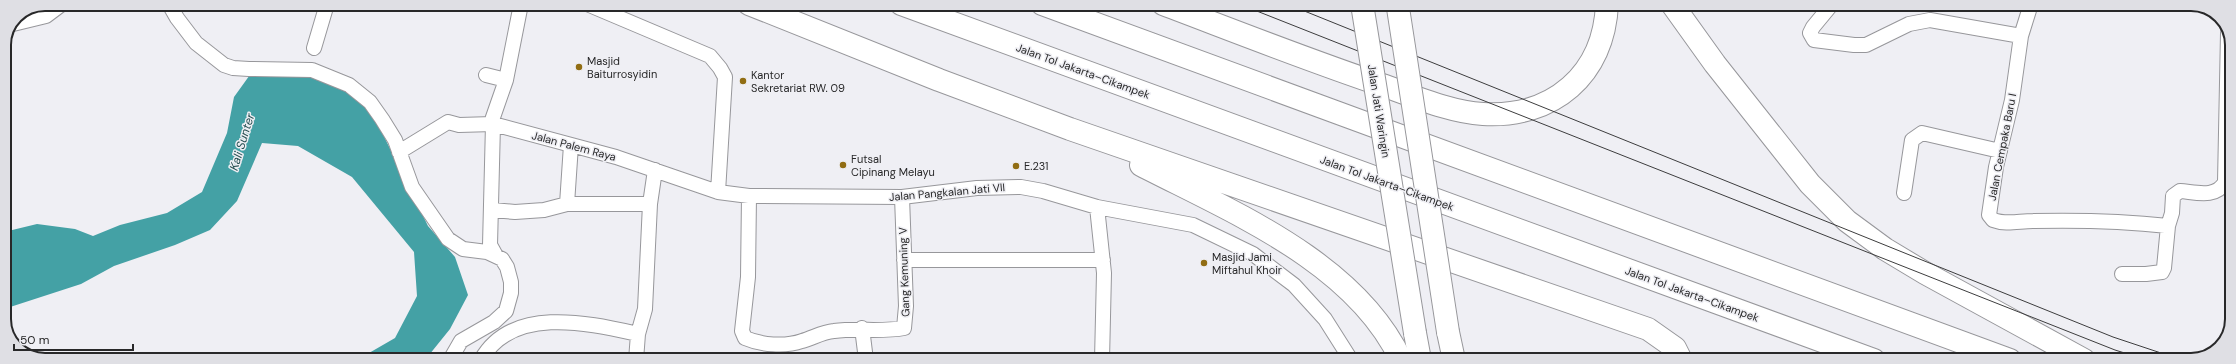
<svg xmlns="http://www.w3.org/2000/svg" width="2236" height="364" font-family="'DM Sans',sans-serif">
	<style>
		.water { fill: #44a1a5 }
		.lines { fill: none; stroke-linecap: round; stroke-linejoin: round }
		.street-casing { stroke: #97979b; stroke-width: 16 }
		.primary-casing { stroke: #97979b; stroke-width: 24 }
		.highway-casing { stroke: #97979b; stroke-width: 24 }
		.street { stroke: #fff; stroke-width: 14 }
		.primary { stroke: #fff; stroke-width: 22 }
		.highway { stroke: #fff; stroke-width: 22 }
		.tram { stroke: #3d3d3e; stroke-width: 1 }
		.primary-bridge-casing { stroke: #97979b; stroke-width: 24; stroke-linecap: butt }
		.primary-bridge { stroke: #fff; stroke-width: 22 }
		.poi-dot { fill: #916d13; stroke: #efeff4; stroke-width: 1.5 }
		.labels { text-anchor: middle; stroke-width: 3; stroke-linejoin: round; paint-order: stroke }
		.poi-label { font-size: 11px; fill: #282829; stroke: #efeff4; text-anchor: start }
		.street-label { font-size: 11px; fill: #282829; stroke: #efeff4 }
		.water-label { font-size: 12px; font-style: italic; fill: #254f51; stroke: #efeff4 }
		.rim { fill: none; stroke: #282829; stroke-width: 2 }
	</style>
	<rect width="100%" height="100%" fill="#efeff4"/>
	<path class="water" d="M296 70 343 86 370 108 428 226 455 257 468 295 450 329 425 360H349L369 353 395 338 417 296 414 252 352 177 298 146 262 143 237 201 210 230 175 245 114 266 81 284 4 309V232L37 224 75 229 93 236 120 225 167 213 202 192 227 133 234 97 252 72Z"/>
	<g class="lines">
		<defs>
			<path id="street" d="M169 4 177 18 196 43 224 65 233 68 249 69 312 70 349 85 370 102 382 119 395 140 412 187 448 239 463 249 487 252 502 259 507 267 511 282V293L506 311 494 322 461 341 450 360
				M587 4 710 56 720 68 725 77 718 192
				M1832 4 1813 27 1810 33 1814 40 1854 45H1866L1909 24 1930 20 2021 36
				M2031 4 2021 36 2012 100 1996 167 1989 215 1993 220C2006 225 2019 221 2033 221 2078 220 2123 221 2168 226
				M13 24 46 16 62 4
				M314 48 327 4
				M486 75 506 80
				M491 123 506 80 521 4
				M493 124 490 245 495 254
				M399 152 448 122 459 125 493 124 616 157 718 192 749 196 902 197 977 188 1021 187 1043 191 1097 207 1193 225 1253 254 1294 285 1325 319 1351 360
				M1904 193 1912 140 1922 133 2000 151
				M749 196 748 277 742 331 745 338C761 345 785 347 802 341 813 338 822 332 834 331 857 328 883 332 904 328L906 306 902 197
				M567 204 571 145
				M1097 207 1104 273 1102 360
				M492 210 515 212 544 210 567 204H650
				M904 260H1103
				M2122 274H2146L2162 272 2164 268 2168 226 2172 213 2173 196 2180 191C2195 192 2216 199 2225 182L2228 33
				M862 328 866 360
				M481 360C512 305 588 323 638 334
				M636 360 638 334 645 309 650 204 655 170"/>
			<path id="primary" d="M1448 332 1454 360
				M1415 333 1420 360"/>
			<path id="highway" d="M749 4 939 80 1070 129 1648 329 1675 348 1681 360
				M901 4 1874 360
				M1042 4 2010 360
				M1163 4C1237 32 1310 61 1385 86 1416 97 1450 112 1483 114 1553 118 1604 75 1607 4
				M1672 4 1715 64 1810 184 1847 221 1885 249 1925 273 2084 360
				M1141 165C1232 212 1355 262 1401 360"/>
		</defs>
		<use href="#street" class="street-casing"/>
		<use href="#primary" class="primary-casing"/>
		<use href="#highway" class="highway-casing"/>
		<use href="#street" class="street"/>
		<use href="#primary" class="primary"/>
		<use href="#highway" class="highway"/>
		<path class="tram" d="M1239 4 2115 350 2147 360
			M1287 4 2113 337 2182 360"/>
		<defs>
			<path id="primary-bridge" d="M1362 4 1415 333
				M1398 8 1448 332"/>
		</defs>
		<use href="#primary-bridge" class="primary-bridge-casing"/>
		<use href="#primary-bridge" class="primary-bridge"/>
	</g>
	<g class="poi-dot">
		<circle cx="579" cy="67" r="4"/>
		<circle cx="743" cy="81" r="4"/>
		<circle cx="843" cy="165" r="4"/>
		<circle cx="1016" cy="166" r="4"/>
		<circle cx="1204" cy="263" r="4"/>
	</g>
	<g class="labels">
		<g class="poi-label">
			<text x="587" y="65">Masjid<tspan x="587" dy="13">Baiturrosyidin</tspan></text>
			<text x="751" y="79">Kantor<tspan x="751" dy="13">Sekretariat RW. 09</tspan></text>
			<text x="851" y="163">Futsal<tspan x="851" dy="13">Cipinang Melayu</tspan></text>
			<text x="1024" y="170">E.231</text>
			<text x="1212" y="261">Masjid Jami<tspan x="1212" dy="13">Miftahul Khoir</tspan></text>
		</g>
		<g class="street-label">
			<text transform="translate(1083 71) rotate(20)" y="4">Jalan Tol Jakarta–Cikampek</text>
			<text transform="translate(1379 111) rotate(81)" y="4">Jalan Jati Waringin</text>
			<text transform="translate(574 146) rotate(15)" y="4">Jalan Palem Raya</text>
			<text transform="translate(2002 147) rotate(-79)" y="4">Jalan Cempaka Baru I</text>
			<text transform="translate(1387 183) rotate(20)" y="4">Jalan Tol Jakarta–Cikampek</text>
			<text transform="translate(947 192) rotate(-5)" y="4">Jalan Pangkalan Jati VII</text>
			<text transform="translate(904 272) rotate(-92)" y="4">Gang Kemuning V</text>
			<text transform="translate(1692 294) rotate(20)" y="4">Jalan Tol Jakarta–Cikampek</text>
		</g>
		<g class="water-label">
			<text transform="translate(242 142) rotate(-73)" y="4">Kali Sunter</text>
		</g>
	</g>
	<path d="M0 0H2236V364H0ZM45 11H2191A34 34 0 0 1 2225 45V319A34 34 0 0 1 2191 353H45A34 34 0 0 1 11 319V45A34 34 0 0 1 45 11Z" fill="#dfdfe4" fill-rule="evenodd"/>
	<path class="rim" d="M45 11H2191A34 34 0 0 1 2225 45V319A34 34 0 0 1 2191 353H45A34 34 0 0 1 11 319V45A34 34 0 0 1 45 11Z"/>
	<path d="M14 344v6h119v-6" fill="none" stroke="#282829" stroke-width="2"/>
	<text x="20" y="344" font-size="12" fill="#282829" stroke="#efeff4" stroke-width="3" paint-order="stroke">50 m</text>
</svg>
